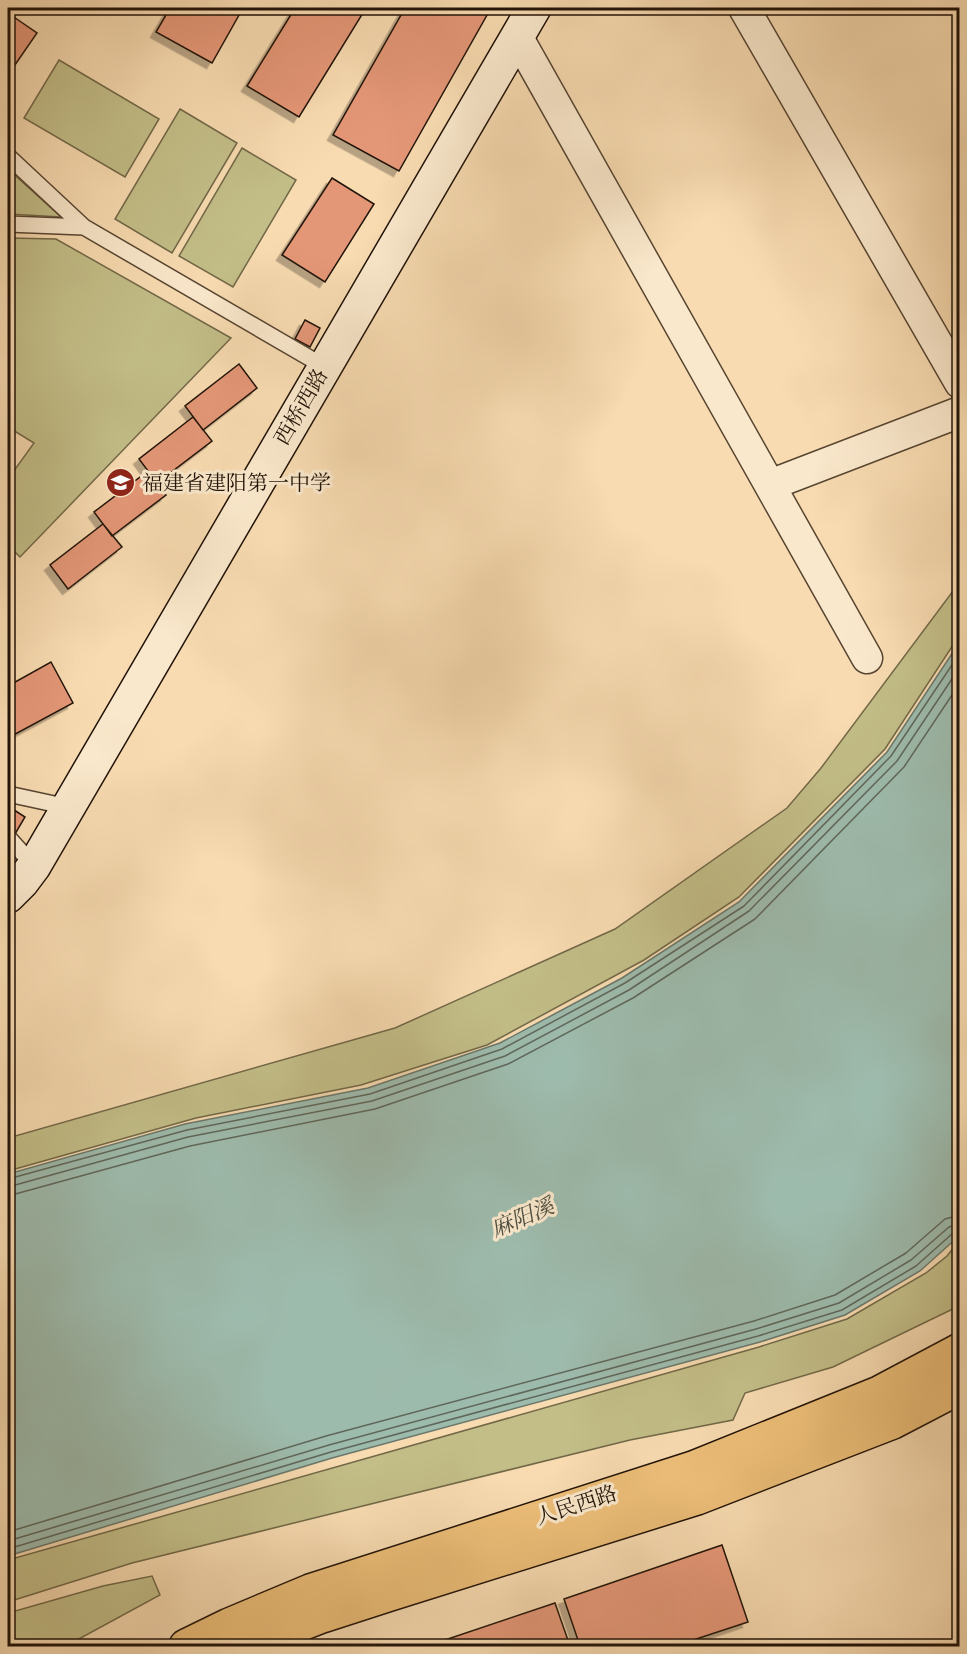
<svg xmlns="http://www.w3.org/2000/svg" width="967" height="1654" font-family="'IM FELL French Canon','Noto Serif SC',serif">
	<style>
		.green { fill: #c3be88; stroke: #726848; stroke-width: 1.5 }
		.water { fill: #9dbbad; stroke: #6b786b; stroke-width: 1.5 }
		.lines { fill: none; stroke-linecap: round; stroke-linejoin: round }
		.shore { stroke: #5f675a; stroke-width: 1.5 }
		.building { fill: #e49777; stroke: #211308; stroke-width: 1.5; filter: url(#shadow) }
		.service-casing { stroke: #574532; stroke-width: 18 }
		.minor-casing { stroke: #574532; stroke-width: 33 }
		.secondary-casing { stroke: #211308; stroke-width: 36 }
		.trunk-casing { stroke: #211308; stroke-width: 36 }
		.service { stroke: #fae8cc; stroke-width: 15 }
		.minor { stroke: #fae8cc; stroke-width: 30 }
		.secondary { stroke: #fae8cc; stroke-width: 33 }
		.trunk { stroke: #ecbe78; stroke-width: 33 }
		.labels { text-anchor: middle; stroke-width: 6; stroke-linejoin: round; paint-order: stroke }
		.street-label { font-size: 21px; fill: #211308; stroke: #fae8cc }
		.poi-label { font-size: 21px; fill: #211308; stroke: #fae8cc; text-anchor: start }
		.water-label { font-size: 22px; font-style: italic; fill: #4c4e42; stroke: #fae8cc }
	</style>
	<defs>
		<filter id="shadow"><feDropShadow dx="-5.5" dy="5.5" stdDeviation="0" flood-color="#0004"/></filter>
	</defs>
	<rect width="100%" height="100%" fill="#f8dbb1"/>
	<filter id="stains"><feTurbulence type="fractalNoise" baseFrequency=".00333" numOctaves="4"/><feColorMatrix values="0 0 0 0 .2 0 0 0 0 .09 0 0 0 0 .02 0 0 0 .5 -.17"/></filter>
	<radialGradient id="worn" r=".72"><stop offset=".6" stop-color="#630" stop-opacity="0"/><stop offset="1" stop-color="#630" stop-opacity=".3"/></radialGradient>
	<path class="green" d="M59 60 159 119 125 177 24 118Z
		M180 109 237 143 172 253 115 219Z
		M242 148 296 180 233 287 179 256Z
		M8 169 61 217 8 214Z
		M8 238 56 239 231 338 20 557 8 545V479L34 443 8 427Z
		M959 583V636L885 749 739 897 644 960 487 1045 361 1085 196 1118 8 1171V1138L395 1028 615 929 787 808 821 768Z
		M959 1241V1306L833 1367 745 1393 733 1420 630 1440 132 1563 8 1602V1560L759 1347 847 1319 926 1273 947 1256Z
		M152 1576 160 1595 66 1646H8V1613L103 1586Z"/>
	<path class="water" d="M959 643V1236L920 1271 845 1315 760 1342 332 1458 8 1556V1174L185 1124 368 1088 500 1043 622 978 739 902 887 752Z"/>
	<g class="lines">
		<path class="shore" d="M8 1179 187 1130 370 1094 502 1049 625 983 744 906 891 756 960 653
			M8 1187 188 1137 372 1101 505 1056 629 990 749 911 897 761 960 667
			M8 1196 190 1146 375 1109 508 1064 633 998 755 919 904 767 960 683
			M8 1532 326 1436 754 1321 835 1295 906 1253 945 1219 960 1215
			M8 1541 329 1445 756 1329 839 1303 911 1260 949 1227 960 1224
			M8 1549 331 1452 758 1336 842 1310 916 1266 953 1233 960 1232"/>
	</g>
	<path class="building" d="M170 8H243L212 63 156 32Z
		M295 8H366L299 117 247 86Z
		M405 8H491L399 171 333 135Z
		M8 13 37 33 8 75Z
		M332 178 374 204 325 282 282 255Z
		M305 320 320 328 310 347 295 339Z
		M239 364 257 388 203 430 185 406Z
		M193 417 212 441 157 483 139 459Z
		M148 471 166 495 112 536 94 512Z
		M103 524 122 547 68 589 50 565Z
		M51 662 73 703 8 738V686Z
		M8 806 25 817 8 846Z
		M722 1545 748 1622 675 1646H580L564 1599Z
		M555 1603 570 1646H427Z"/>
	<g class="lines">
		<defs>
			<path id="service" d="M8 156 84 227 325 367
				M8 224 84 227
				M8 794 68 807
				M8 837 34 866"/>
			<path id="minor" d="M744 8 960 383
				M517 36 867 658
				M770 485 960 412"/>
			<path id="secondary" d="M8 896 22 882 34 866 534 8"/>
			<path id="trunk" d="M186 1646 229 1625 310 1591 693 1468 879 1393 960 1350
				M245 1646 322 1616 390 1594 697 1498 893 1422 960 1387"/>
		</defs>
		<use href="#service" class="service-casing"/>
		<use href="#minor" class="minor-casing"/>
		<use href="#secondary" class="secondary-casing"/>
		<use href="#trunk" class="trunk-casing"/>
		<use href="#service" class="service"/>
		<use href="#minor" class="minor"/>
		<use href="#secondary" class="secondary"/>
		<use href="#trunk" class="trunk"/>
	</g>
	<defs>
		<symbol id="school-disc" viewBox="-11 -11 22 22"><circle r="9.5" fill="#8f2418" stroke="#fae8cc"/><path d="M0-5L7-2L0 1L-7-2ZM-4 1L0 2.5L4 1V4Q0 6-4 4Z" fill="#fff"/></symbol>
	</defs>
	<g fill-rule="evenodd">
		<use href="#school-disc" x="104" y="466" width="33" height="33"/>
	</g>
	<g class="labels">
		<g class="street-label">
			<text transform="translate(301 407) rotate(-60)" y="7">西桥西路</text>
			<text transform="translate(576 1505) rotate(-18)" y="7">人民西路</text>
		</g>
		<g class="poi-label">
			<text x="142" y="490">福建省建阳第一中学</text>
		</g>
		<g class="water-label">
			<text transform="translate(522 1217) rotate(-23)" y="8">麻阳溪</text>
		</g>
	</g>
	<rect width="967" height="1654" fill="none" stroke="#f8dbb1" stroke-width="30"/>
	<rect x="9" y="9" width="949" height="1636" fill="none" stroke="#211308" stroke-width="3"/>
	<rect x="15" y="15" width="937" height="1624" fill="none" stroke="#211308" stroke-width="1.5"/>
	<rect width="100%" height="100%" filter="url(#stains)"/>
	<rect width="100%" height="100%" fill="url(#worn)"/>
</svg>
